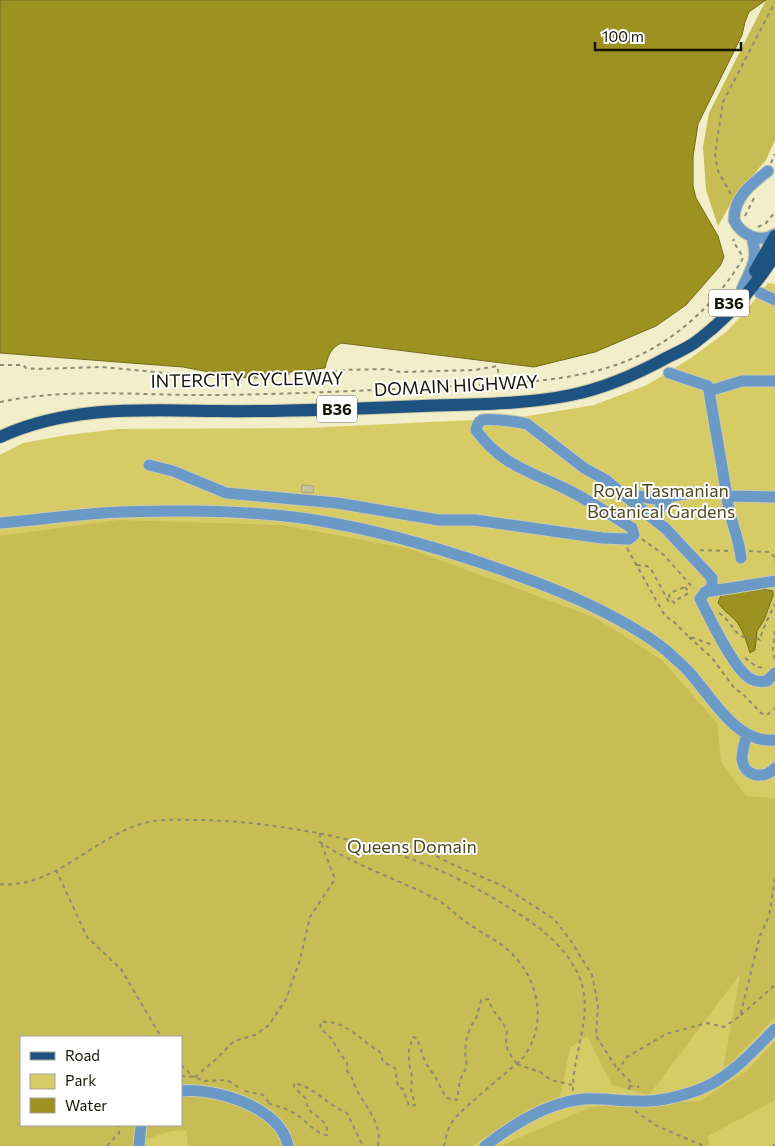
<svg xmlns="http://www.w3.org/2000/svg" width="775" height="1146" font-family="Commissioner,sans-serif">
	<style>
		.green { fill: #d7cb65; fill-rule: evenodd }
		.forest { fill: #c8bc54; fill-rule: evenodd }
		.water { fill: #9d9122; stroke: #746c1a }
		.building { fill: #c5c29e; stroke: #a7a381 }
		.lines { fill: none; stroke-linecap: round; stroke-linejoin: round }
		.minor-casing { stroke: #cecbaa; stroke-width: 13 }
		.major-casing { stroke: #cecbaa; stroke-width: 14 }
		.path { stroke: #8d8b71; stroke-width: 2; stroke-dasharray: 4 4; stroke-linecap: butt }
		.minor { stroke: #6c9ac6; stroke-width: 11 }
		.major { stroke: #1e5280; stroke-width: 12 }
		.labels { text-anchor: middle; stroke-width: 4; stroke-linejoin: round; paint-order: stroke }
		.shield { fill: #fff; stroke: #5c5b52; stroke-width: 1 }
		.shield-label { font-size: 16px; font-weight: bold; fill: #161508 }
		.street-label { font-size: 18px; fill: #161508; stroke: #fff }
		.park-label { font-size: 18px; fill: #4e491e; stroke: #fff }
	</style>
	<rect width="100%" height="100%" fill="#f1eec9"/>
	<path class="green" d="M768 283 775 284V1146H0V455L23 443 67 435 118 429 306 428 516 418 594 405 647 385 691 358 726 332 745 312ZM21 1037H181V1125H21Z"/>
	<path class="forest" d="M766 0H775V140L766 160 735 196 718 226 706 190 703 147 709 113Z
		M118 520 282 525 410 549 596 618 662 660 717 723 721 761 746 796 775 798V1017L723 1071 740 974 649 1095 612 1085 587 1036 570 1048 560 1097 478 1141 474 1146H188L186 1130 172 1131 140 1141 139 1146H0V536ZM21 1037H181V1125H21Z
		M775 1041V1100L708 1136 710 1146H500L591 1107 700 1101 748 1070Z"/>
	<path class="water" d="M0 0H766L749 12 745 22 742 35 698 124 693 157V186L696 198 718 236 724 257 720 266 686 305 656 326 595 352 534 367 341 343C330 349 328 356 325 368L241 378 183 367 0 353Z
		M762 589 773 591V596L764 620 757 631 755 650 750 653C747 643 742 627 735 620 729 614 723 610 718 603L721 595Z"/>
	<path class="building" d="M302 485 314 486 313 493 301 492Z"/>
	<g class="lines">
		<defs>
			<path id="minor" d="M768 171C751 184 734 197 734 220 741 235 760 244 775 234
				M742 289C751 268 759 261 752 238
				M760 293 775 300
				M669 373 708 386 709 391
				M775 381H742L709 391 727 496 775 497
				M149 465 173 471 226 493 337 503 439 520H475L602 538 629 539 634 535 632 528C611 515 590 501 568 490 530 471 502 466 476 430 477 426 478 422 482 420 489 418 520 422 527 424L584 468 606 480 619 491 627 494 655 499 696 492 727 493
				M624 495 666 529 712 578V588L705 592
				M727 496C728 517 739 535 741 558
				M657 522C657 509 662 504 671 496
				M0 523C41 520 81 513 122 512 191 510 264 510 332 523 383 532 434 547 482 563 522 577 563 591 600 610 623 622 648 635 668 652 675 659 683 665 689 672 712 697 736 744 775 740
				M775 581 705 592 700 599C710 618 732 665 748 677 753 681 760 682 767 681L775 673
				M747 734C745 742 742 750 742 758 743 777 764 780 775 768
				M181 1091C215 1087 282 1108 288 1146
				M139 1146 141 1125
				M485 1146C512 1125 549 1102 584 1099 602 1098 620 1101 638 1101 658 1102 679 1097 698 1090 729 1079 752 1052 775 1029"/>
			<path id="major" d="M755 271 775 236
				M0 437C69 405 144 410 217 411 286 412 354 409 422 406 471 404 523 405 571 395 606 388 637 374 668 357 678 352 688 348 697 341 728 318 754 288 775 255"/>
		</defs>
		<use href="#minor" class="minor-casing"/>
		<use href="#major" class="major-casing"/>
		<path class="path" d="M771 163 775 154
			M731 194 718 171 715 154 723 102 775 2
			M745 216 754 198
			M758 227 766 223 775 212
			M0 365H23L26 368 37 369 102 367 241 380 310 371 321 374 340 370 387 369 400 372 475 370 497 366 501 384
			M0 402C71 387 144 396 216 395 297 394 377 390 457 386 512 383 572 382 624 362 673 343 715 305 742 260L743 257 733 241 734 239
			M642 539 664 555 694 589
			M627 548 665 616 673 621 688 636 713 645
			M700 550 730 551
			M749 551 769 552 775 557V562
			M637 565 647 566 651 569 669 602 671 600
			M685 587 689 592C685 597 678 597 674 603L669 596 670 593Z
			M719 613C736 624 733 641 757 638L760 640C762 629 770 615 775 604
			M775 631 773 649 775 661
			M689 637 712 658 735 689 742 693 761 713 767 715 775 708
			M745 658 757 667 765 668
			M320 833V842C355 866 395 878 432 897 446 903 456 916 469 924 481 933 495 939 507 949 537 975 549 1020 525 1055 521 1061 515 1065 509 1070 494 1083 478 1096 463 1110 458 1115 452 1120 449 1128 446 1133 446 1140 444 1146
			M376 847 381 843 420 848 454 865 503 886 554 919 571 941 592 975 598 1005 596 1036 618 1070
			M56 870 87 937 121 969 161 1037
			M0 884C53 889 93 838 141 824 159 818 179 820 198 820 226 820 253 823 281 827 364 839 434 861 505 905 533 922 562 942 577 972 597 1011 572 1051 573 1091
			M741 1015 775 985
			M517 1064 540 1072 551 1080 572 1085
			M181 1065 194 1077
			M181 1076 194 1077 205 1081 227 1080 241 1089
			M195 1077 215 1060 234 1041 255 1035 269 1025 286 999 300 960 310 917 335 879 321 843
			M629 1086 639 1087
			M629 1090 630 1081 618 1070 627 1057 666 1034 707 1023 724 1027 740 1016 760 936 769 916 775 878
			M245 1091 263 1095 269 1103H267C278 1106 291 1110 300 1117 308 1123 316 1134 327 1135 330 1123 316 1116 308 1109L306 1099 294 1087V1083C314 1087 328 1105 347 1113L363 1146
			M635 1111 657 1126 704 1146
			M107 1146 119 1133V1125
			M378 1146C383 1124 365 1107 356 1088 352 1081 354 1078 347 1071V1062L341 1055 332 1039 321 1029 320 1022C347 1020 359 1040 380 1052L383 1062 395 1068 398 1087 403 1089 409 1106 415 1105 411 1090 412 1077 409 1063V1050L413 1037 417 1038 425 1062 436 1078 446 1098 457 1100 460 1080 467 1066 465 1053 466 1041 470 1028 477 1016 481 1000 488 999 493 1010 503 1023 507 1031 506 1042 508 1051 517 1064
			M773 1146 775 1144"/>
		<use href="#minor" class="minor"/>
		<use href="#major" class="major"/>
	</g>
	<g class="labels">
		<g class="shield">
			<rect x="709" y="289.5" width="40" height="27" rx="4"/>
			<rect x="317" y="395.5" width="40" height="27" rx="4"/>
		</g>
		<g class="shield-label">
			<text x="729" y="309">B36</text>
			<text x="337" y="415">B36</text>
		</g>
		<g class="street-label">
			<text transform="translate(247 380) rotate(-1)" y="6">INTERCITY CYCLEWAY</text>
			<text transform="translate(456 386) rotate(-3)" y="6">DOMAIN HIGHWAY</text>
		</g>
		<g class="park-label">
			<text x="661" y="497">Royal Tasmanian<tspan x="661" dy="21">Botanical Gardens</tspan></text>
			<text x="412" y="853">Queens Domain</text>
		</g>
	</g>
	<rect x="20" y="1036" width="162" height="90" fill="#ffffff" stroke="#a2a19c"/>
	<rect x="30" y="1052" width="25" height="8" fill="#1e5280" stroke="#a2a19c"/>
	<text x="65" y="1061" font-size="15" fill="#161508">Road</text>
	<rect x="30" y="1074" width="25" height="15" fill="#d7cb65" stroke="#a2a19c"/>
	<text x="65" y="1086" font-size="15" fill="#161508">Park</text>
	<rect x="30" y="1098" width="25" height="15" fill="#9d9122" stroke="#a2a19c"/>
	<text x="65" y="1111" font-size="15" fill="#161508">Water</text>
	<path d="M595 42v8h146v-8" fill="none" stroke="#161508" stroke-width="2.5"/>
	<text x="602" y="42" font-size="15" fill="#161508" stroke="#ffffff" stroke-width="4" paint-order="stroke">100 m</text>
</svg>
